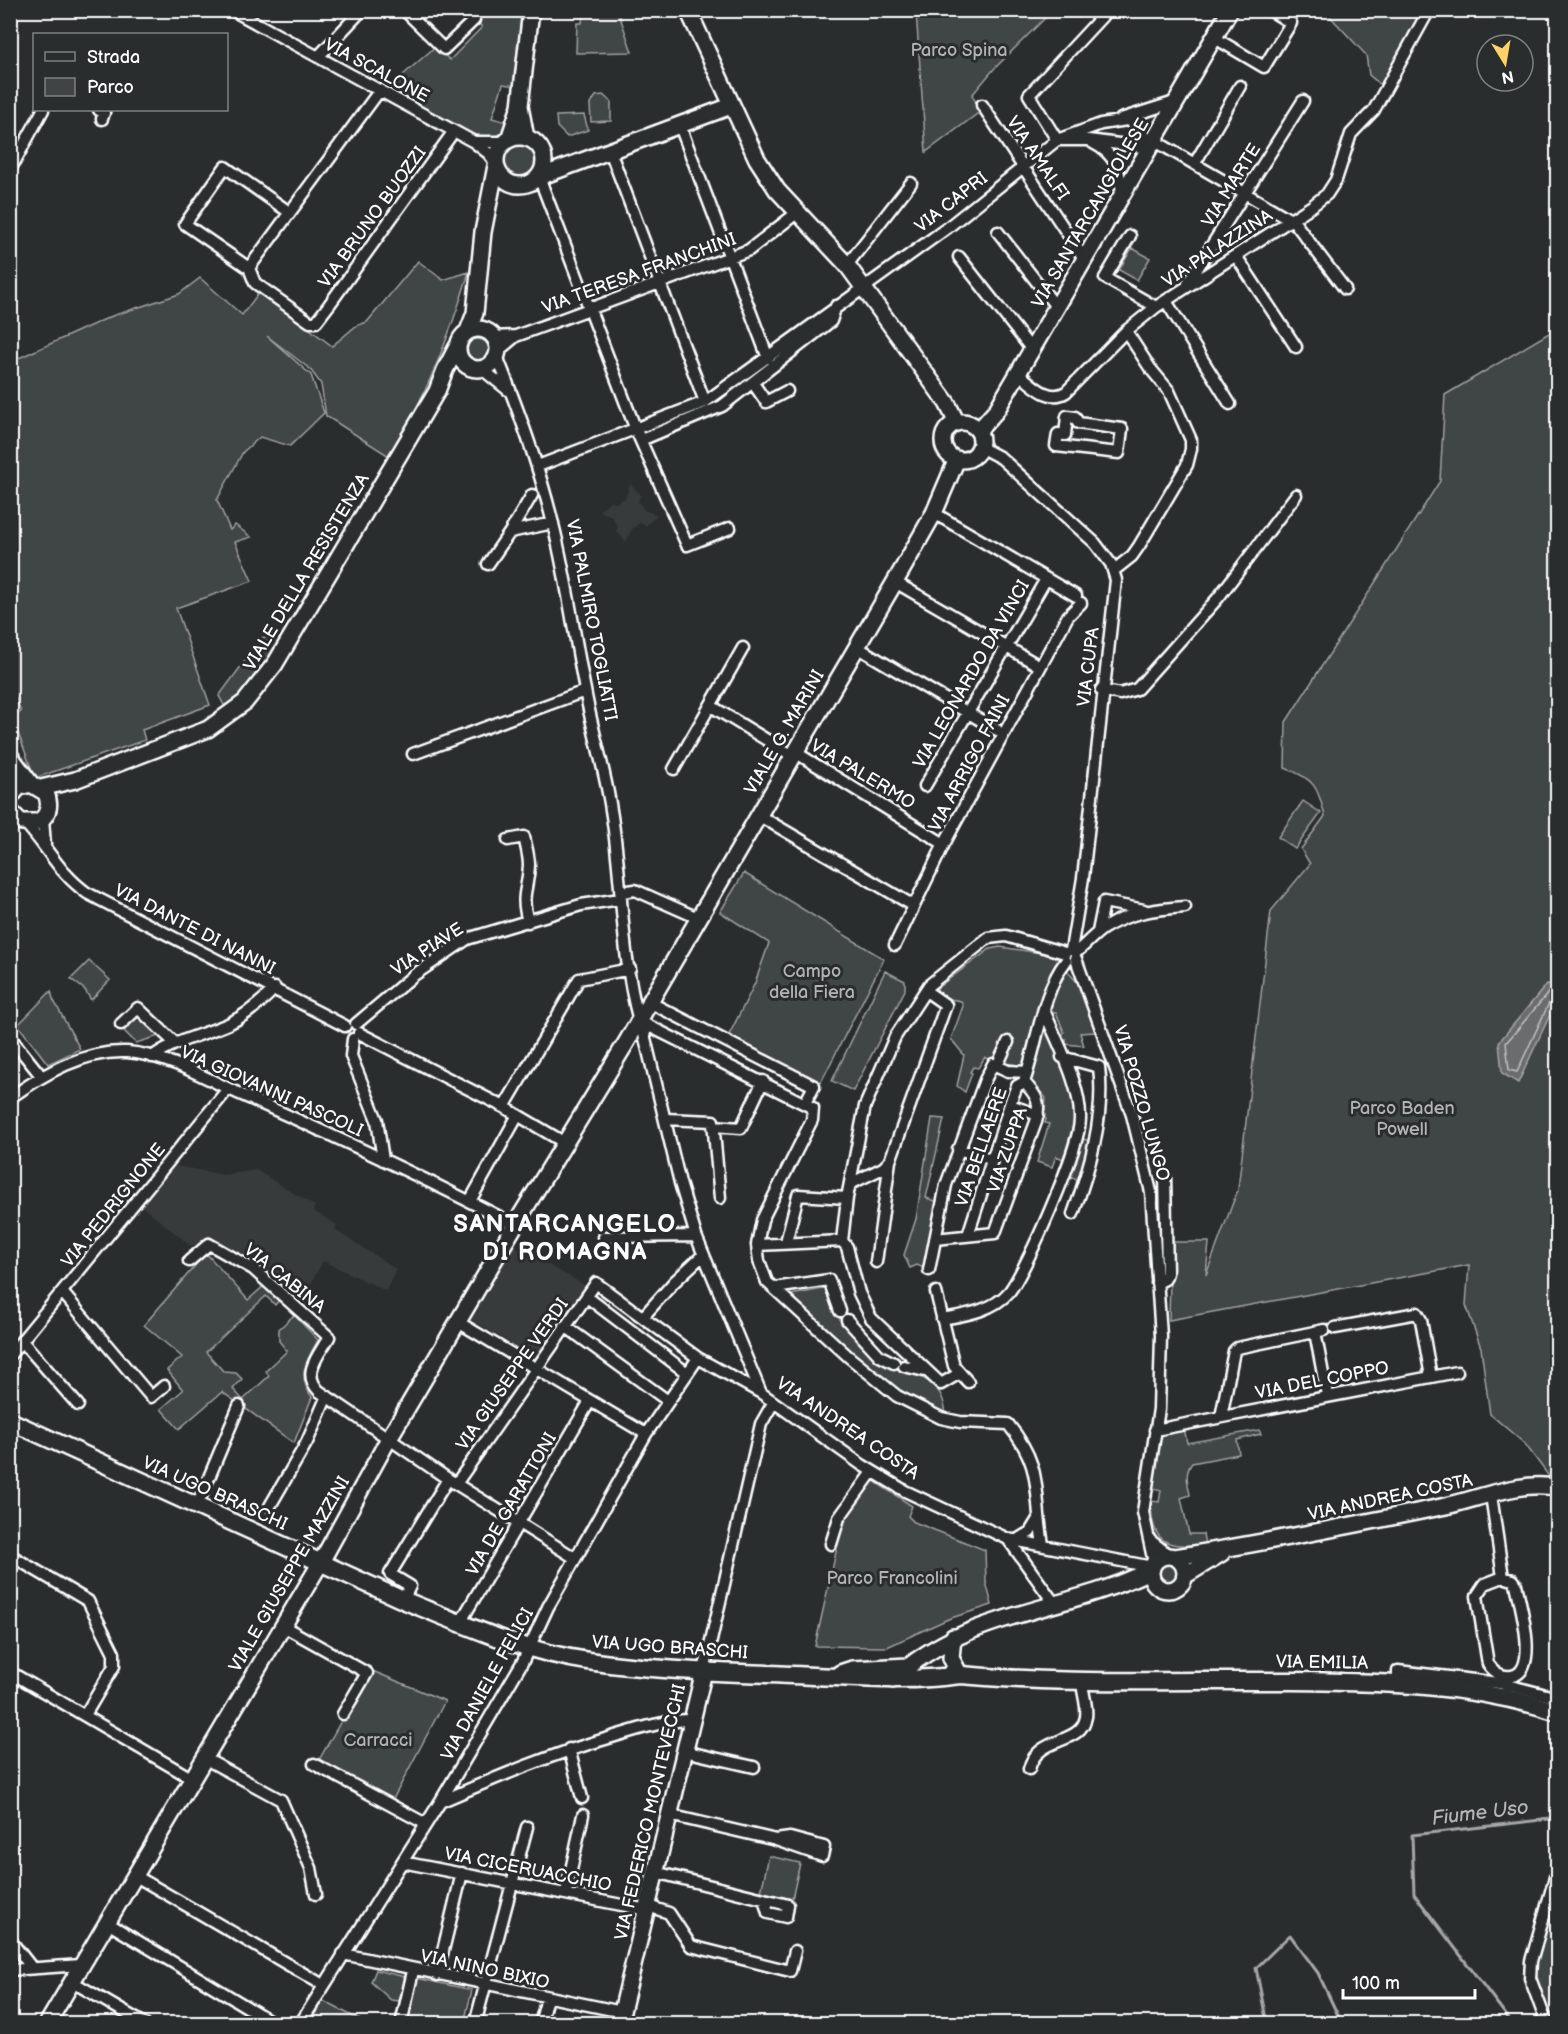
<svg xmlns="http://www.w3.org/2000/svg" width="1568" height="2034" font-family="'Balsamiq Sans',sans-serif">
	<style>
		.built { fill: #373a3b }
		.green { fill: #414445; stroke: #a0a2a2; stroke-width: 1.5 }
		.water { fill: #6a6c6d; stroke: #a6a7a7; stroke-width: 1.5 }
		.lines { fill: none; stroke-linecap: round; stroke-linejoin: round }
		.shore { stroke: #c3c4c5; stroke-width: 1.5 }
		.stream { stroke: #a6a7a7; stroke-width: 3 }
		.street-casing { stroke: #fff; stroke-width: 15 }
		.secondary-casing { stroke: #fff; stroke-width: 20 }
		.primary-casing { stroke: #fff; stroke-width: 21 }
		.street { stroke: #2a2d2e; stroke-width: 10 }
		.secondary { stroke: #2a2d2e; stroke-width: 15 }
		.primary { stroke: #2a2d2e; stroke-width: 16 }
		.labels { text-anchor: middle; stroke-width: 6; stroke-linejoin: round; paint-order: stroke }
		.park-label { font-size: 18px; fill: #b3b4b5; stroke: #2a2d2e }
		.street-label { font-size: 18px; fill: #fff; stroke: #2a2d2e }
		.water-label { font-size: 20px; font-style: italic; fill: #b4b6b6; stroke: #2a2d2e }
		.district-label { font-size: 24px; font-weight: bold; letter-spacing: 1.5px; fill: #fff; stroke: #2a2d2e }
	</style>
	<rect width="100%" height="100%" fill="#2a2d2e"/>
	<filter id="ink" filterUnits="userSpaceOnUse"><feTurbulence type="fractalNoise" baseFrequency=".0167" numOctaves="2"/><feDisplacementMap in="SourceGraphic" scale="12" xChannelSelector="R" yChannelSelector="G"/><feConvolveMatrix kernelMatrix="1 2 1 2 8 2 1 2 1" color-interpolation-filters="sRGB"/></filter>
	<g filter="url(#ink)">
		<path class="built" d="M630 484 641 495 638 501 644 510 657 515 646 526 641 522 632 529 626 542 616 531 618 528 612 516 599 511 610 501 616 503 625 498Z
			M172 1165 224 1175 256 1170 315 1206 313 1211 337 1225 335 1230 396 1269 386 1291 323 1261 305 1295 291 1290 255 1262 209 1239 191 1246 140 1205Z
			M511 1244 586 1286 535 1358 467 1317Z"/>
		<path class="green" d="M467 11H526L515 86 503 84 492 118 507 122C506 129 500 138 492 139 473 142 407 100 387 89L435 47 450 60 482 27Z
			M583 11H626L619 14 632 52 576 53 577 23H582Z
			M916 11H1052L993 70 972 95 981 111 926 152Z
			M1325 11H1422L1381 85 1369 75 1366 55Z
			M603 95 611 102V121L591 122 590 104 596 96Z
			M584 115 588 130 567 137 557 127 556 116Z
			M502 162a17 17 0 1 1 34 0a17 17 0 1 1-34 0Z
			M1132 248 1150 258 1137 280 1119 270Z
			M418 261 443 280 469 272C449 338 426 398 389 456L326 416 321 384 310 369 267 336 311 375 324 413 290 446 260 437 243 452 217 500 230 530 235 525 251 537 235 542 252 581 176 608 210 705 142 730 145 740 35 778 12 717 21 712 10 684V362L112 316 179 294 200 278 242 315 260 291 332 346 356 326 367 322Z
			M1554 330 1558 337 1557 1487 1525 1444 1490 1414 1481 1348 1466 1305 1469 1265 1169 1320 1171 1242H1209L1206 1275 1238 1189 1271 911 1310 864 1301 849 1325 816C1317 786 1315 779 1285 768L1286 722 1440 481 1445 395Z
			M467 350a11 11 0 1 1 22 0a11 11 0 1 1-22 0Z
			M269 636 282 639 238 699 228 707 224 705 219 696 262 638Z
			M1303 801 1321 813 1295 849 1278 837Z
			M744 873 884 959 820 1084 729 1035 755 983 769 943 720 912Z
			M1000 947 1053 955 1085 991 1095 1032 1080 1033 1084 1046 1066 1044V1039L1061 1038 1064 1032 1056 1012 1045 1011 1079 1097 1068 1161 1056 1156 1052 1167 1037 1162 1049 1124 1045 1123 1046 1119 1040 1117 1045 1111 1046 1098 1032 1082 1024 1066 992 1061 985 1057 978 1068 973 1067 970 1072 972 1073 965 1092 957 1086 964 1055 951 1039 963 1006 961 1001 939 997 937 988 990 949Z
			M89 961 110 980 91 1000 85 990 71 979Z
			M885 971 905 981V990L853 1091 832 1081Z
			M51 991 53 999 80 1049 48 1064 18 1025Z
			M138 1016 159 1036 136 1043 124 1031Z
			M932 1118 944 1119 926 1198 942 1203 929 1270 917 1265 910 1268 904 1255 916 1219Z
			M1080 1138 1090 1141 1082 1181 1066 1175Z
			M206 1253 248 1300 266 1284 281 1298 275 1305 266 1296 206 1352 224 1372 236 1373 242 1379 233 1389 243 1400 269 1376 266 1371 287 1351 279 1341V1329L294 1315 318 1340C307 1360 296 1376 312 1397L294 1443 222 1392 179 1429 161 1409 183 1390 167 1370 182 1357 144 1325Z
			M828 1288C840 1315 852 1343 878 1359 907 1378 944 1371 946 1417L895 1389 858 1361 791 1295Z
			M1184 1428 1187 1443 1259 1430 1261 1434 1237 1440 1239 1454 1192 1463C1184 1473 1188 1484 1190 1495L1181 1498 1189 1534H1203L1205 1544C1166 1548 1151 1544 1151 1501L1159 1502 1161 1490 1153 1488 1161 1437 1166 1432Z
			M871 1479 912 1506 908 1516 914 1522 985 1550 986 1582 992 1605 948 1619 887 1647 815 1646 843 1521Z
			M1156 1574a12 12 0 1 1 24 0a12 12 0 1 1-24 0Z
			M370 1670 445 1701 392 1801 319 1760Z
			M769 1856 800 1863 792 1899 761 1892Z
			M1557 1892V2018L1538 2002 1530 1964Z
			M376 1970 405 1977 399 2001 391 2000 371 1982Z
			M416 1978 472 1990 464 2023 407 2024Z
			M323 2001 366 2023H310Z"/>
		<path class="water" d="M1547 984 1557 985 1555 1004 1518 1083 1502 1073 1499 1042Z"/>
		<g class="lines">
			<path class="shore" d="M1558 991 1549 992 1506 1043 1509 1070 1517 1072 1550 1001 1558 997"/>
			<path class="stream" d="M1267 2024 1256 1968 1290 1935 1318 1973 1342 2024
				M1507 2024 1509 2019 1414 1894 1412 1835 1558 1818"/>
			<defs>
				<path id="street" d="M232 10 474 142 488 153 496 163
					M404 10 444 49 474 20
					M1215 38 1264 67 1291 23 1270 10
					M318 57 362 10
					M380 90 249 268 255 283 310 322H316L329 305 454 131
					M982 105 1085 260
					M99 110 104 113 102 119
					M1121 119 1178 101
					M680 126 768 358
					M1057 140 1029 95 1108 10
					M1155 141 1291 220
					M476 142H506
					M1093 143C1116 154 1120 171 1122 194
					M610 151 705 402
					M1195 163 1240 86
					M10 170 43 110
					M539 177 636 430 687 545 730 528
					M1292 219 1345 289
					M998 232 1057 308
					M1130 236 1105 278 1156 307
					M1236 256 1296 347
					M959 257 1032 350
					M847 265 911 183
					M249 268 185 224 225 167 289 212
					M1188 283 1303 101
					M1166 301 1230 404
					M493 337 516 336 749 250 798 212
					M498 351 516 336
					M497 356C519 412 539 466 553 524 567 579 574 635 585 690 592 730 605 769 611 810 623 880 620 952 639 1021L813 1108 812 1120 762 1220 757 1245 759 1261 767 1282 849 1357 897 1396 941 1418 960 1422 1008 1424C1045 1469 1033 1492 1043 1544
					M482 369 508 390
					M1018 373C1032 384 1048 403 1066 392L1126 331 1156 307 1312 206 1327 194 1336 180 1351 134 1374 110 1429 10
					M753 383 766 402 787 391
					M1067 416 1075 417 1078 423 1122 429 1119 453 1056 446 1058 434 1065 435Z
					M641 440 722 406 831 321 836 306
					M980 447 1001 458 1095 543 1111 564 1116 580 1083 878 1071 950
					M538 466 705 402 947 228 1057 140 1101 124 1127 120 1139 127 1150 148 1088 140H1057
					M934 513 1076 596
					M510 532 532 495
					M488 564 510 532 553 523
					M1113 571 1132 556 1139 546 1187 465 1191 449V440L1169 391 1150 368 1126 331
					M895 582 1036 664
					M857 647 997 730
					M1101 690 1120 694 1137 689 1218 598 1296 495
					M711 706 793 756
					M795 752 944 844
					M413 754 585 691
					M674 769 743 648
					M925 786 1046 579
					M758 815 914 906
					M43 819 45 845
					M26 824C48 848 59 873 87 893L345 1026
					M508 840 524 837C526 846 529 856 529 865 528 892 520 892 528 922
					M622 892 635 890 698 918
					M1098 932 1104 902 1144 910
					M895 945 944 844 1068 616 1081 603
					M1075 953C1086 945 1093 935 1104 928 1130 912 1156 909 1185 907
					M1076 959 1132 1115 1151 1192 1161 1336 1159 1409 1143 1512 1154 1563
					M649 1002 814 1086 805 1103
					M121 1024 138 1008 175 1043
					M356 1024 414 975 467 939 581 905 620 899
					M648 1026 644 1034 680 1183 696 1236 761 1393
					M359 1033 504 1107 565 1143
					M10 1037 42 1077
					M353 1039 351 1056 377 1120 383 1160
					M152 1057C175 1040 204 1035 230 1023 248 1014 262 1002 275 988
					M1062 1057 1099 1067C1105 1116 1090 1168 1073 1214
					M997 1066 1008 1042
					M10 1098C45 1073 84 1050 127 1052 167 1055 207 1079 242 1095 334 1136 426 1178 515 1225
					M1010 1105 1038 1115
					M504 1107 579 979 630 969
					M665 1119 713 1121 720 1198
					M713 1126 741 1128 763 1081
					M958 1149 991 1159
					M850 1184 883 1168 890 1161 946 1005 926 991
					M470 1201 518 1115
					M968 1235 1012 1098 1017 1086 1024 1082C1037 1046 1042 991 1066 961
					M604 1237 696 1236
					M935 1239 995 1233 1036 1122C1041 1102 1037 1096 1024 1082
					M842 1241 847 1198 865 1106 895 1037 929 985 988 938 1006 936 1065 953
					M842 1241 847 1247 859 1293 871 1318 941 1384 960 1373
					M786 1242 798 1195 847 1198
					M757 1245 842 1241
					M189 1261 209 1244 253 1269 329 1337C319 1355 301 1373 319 1391L448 1479 575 1558
					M876 1262 890 1161
					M929 1270 946 1185 985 1080 993 1064 1008 1071 1027 1072
					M1157 1283 1165 1279 1167 1273 1165 1175
					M774 1288 829 1280 840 1311
					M62 1292 151 1397 164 1386
					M936 1292 954 1366 968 1382
					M591 1300 687 1373
					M643 1317 674 1282 703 1255
					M942 1319C965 1315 993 1311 1009 1292 1027 1269 1080 1147 1080 1119 1081 1085 1057 1042 1044 1010
					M847 1320 880 1356 894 1363
					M458 1322 646 1434
					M565 1326 668 1401
					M1335 1328 1417 1313 1421 1320 1431 1377
					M1315 1332 1327 1395
					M22 1341 78 1405
					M10 1355 228 1089
					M904 1366 925 1371
					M1221 1417 1234 1351 1237 1348 1324 1330
					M1155 1430 1457 1372
					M456 1484 596 1283 698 1358 761 1393 862 1465 905 1491 1008 1539 1152 1567
					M1491 1495 1503 1577
					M197 1506 239 1406
					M270 1506 307 1442 327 1396
					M1008 1539 1054 1603
					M1017 1540 1030 1532 1038 1519
					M1151 1541 1170 1556
					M831 1544 839 1518 872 1472
					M10 1555 88 1601 114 1653V1666L85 1715
					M1503 1577 1513 1580 1516 1584C1520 1604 1540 1671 1512 1676 1502 1678 1494 1672 1488 1664L1477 1596 1485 1584Z
					M403 1600 410 1586 390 1574 448 1479
					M460 1623 590 1401
					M283 1626 367 1673 343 1714
					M704 1671 761 1424 773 1403
					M10 1672 191 1778
					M1398 1683V1671L1499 1683 1558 1698
					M569 1749 582 1798
					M684 1751 754 1767
					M204 1758 281 1800 311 1868 316 1894
					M314 1764 426 1824
					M1029 1769C1037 1735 1081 1746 1086 1717 1088 1706 1082 1692 1082 1680
					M440 1802C497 1777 552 1754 612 1737 638 1729 665 1720 692 1720
					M669 1815 776 1840 822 1856 824 1847 790 1838 776 1840
					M402 1862 647 1910
					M655 1872 788 1905 786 1917 768 1913 764 1899
					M134 1875 323 1985
					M566 1893 583 1815
					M648 1906 669 1913 691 1946 790 1971 795 1951
					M106 1922 275 2024
					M10 1940 32 1968
					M343 1954 622 2012
					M10 1970 81 1965
					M437 1975 462 1873
					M71 1981 145 2024
					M300 2024 440 1802 523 1661 548 1607 646 1434 698 1358
					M401 2024 413 1971
					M475 2024 527 1827
					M540 2024 547 1998
					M1547 2024 1530 1978 1531 1961 1558 1867"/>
				<path id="secondary" d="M688 10 757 159 777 190 847 265 947 403 957 423
					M520 106 531 10
					M496 161a24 24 0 1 1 48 0a24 24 0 1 1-48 0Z
					M509 139 520 106 526 138
					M539 177 731 106
					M458 349a20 20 0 1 1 40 0a20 20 0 1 1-40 0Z
					M468 331 475 313 483 232 496 166
					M943 441a19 19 0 1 1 38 0a19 19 0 1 1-38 0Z
					M978 431 996 411 1230 10
					M10 756 31 784
					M41 788 75 780 208 729 245 702 275 664 437 391 445 370 457 347
					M10 797 19 787 31 784 46 793C51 805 49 815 38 822H21L10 811
					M1151 1573a17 17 0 1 1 34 0a17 17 0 1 1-34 0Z
					M1175 1557C1264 1543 1353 1525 1441 1507 1477 1500 1521 1479 1558 1488
					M1186 1575 1222 1553
					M953 1637 951 1658 960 1675
					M840 1673 852 1669 908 1666
					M893 1680C966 1610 1065 1613 1151 1570
					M47 2024 321 1562 388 1440 515 1225 626 1043 903 568 934 513 957 459
					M619 2024 704 1671"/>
				<path id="primary" d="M10 1421 403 1600C463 1624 524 1652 588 1661 656 1671 725 1672 792 1675 849 1677 904 1683 960 1675
					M950 1674C1063 1685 1178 1680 1292 1681 1384 1682 1469 1683 1558 1712"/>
			</defs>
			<use href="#street" class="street-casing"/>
			<use href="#secondary" class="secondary-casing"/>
			<use href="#primary" class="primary-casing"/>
			<use href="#street" class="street"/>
			<use href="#secondary" class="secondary"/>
			<use href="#primary" class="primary"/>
		</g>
	</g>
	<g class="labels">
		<g class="park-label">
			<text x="959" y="56">Parco Spina</text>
			<text x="812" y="977">Campo<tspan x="812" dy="21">della Fiera</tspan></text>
			<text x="1402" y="1114">Parco Baden<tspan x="1402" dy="21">Powell</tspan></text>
			<text x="892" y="1584">Parco Francolini</text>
			<text x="378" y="1746">Carracci</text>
		</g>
		<g class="street-label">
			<text transform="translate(377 70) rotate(28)" y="6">VIA SCALONE</text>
			<text transform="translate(1038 158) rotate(56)" y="6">VIA AMALFI</text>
			<text transform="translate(1231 185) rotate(-58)" y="6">VIA MARTE</text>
			<text transform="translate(951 202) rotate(-38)" y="6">VIA CAPRI</text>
			<text transform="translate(1090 213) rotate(-60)" y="6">VIA SANTARCANGIOLESE</text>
			<text transform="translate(372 217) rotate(-54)" y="6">VIA BRUNO BUOZZI</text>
			<text transform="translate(1217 248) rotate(-33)" y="6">VIA PALAZZINA</text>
			<text transform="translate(639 273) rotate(-20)" y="6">VIA TERESA FRANCHINI</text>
			<text transform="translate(306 572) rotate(-59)" y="6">VIALE DELLA RESISTENZA</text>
			<text transform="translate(592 620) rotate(79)" y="6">VIA PALMIRO TOGLIATTI</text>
			<text transform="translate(1088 667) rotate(-83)" y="6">VIA CUPA</text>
			<text transform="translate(971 674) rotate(-60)" y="6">VIA LEONARDO DA VINCI</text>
			<text transform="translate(784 732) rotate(-60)" y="6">VIALE G. MARINI</text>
			<text transform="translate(969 763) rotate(-62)" y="6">VIA ARRIGO FAINI</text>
			<text transform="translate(863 774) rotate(31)" y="6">VIA PALERMO</text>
			<text transform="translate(195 929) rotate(27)" y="6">VIA DANTE DI NANNI</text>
			<text transform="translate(427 949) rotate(-33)" y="6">VIA PIAVE</text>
			<text transform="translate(272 1091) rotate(24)" y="6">VIA GIOVANNI PASCOLI</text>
			<text transform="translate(1142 1103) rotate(74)" y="6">VIA POZZO LUNGO</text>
			<text transform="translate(981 1147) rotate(-71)" y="6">VIA BELLAERE</text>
			<text transform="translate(1007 1150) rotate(-71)" y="6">VIA ZUPPA</text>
			<text transform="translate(113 1205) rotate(-51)" y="6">VIA PEDRIGNONE</text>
			<text transform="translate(285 1278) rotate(39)" y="6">VIA CABINA</text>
			<text transform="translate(512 1374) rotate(-55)" y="6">VIA GIUSEPPE VERDI</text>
			<text transform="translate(1322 1380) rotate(-11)" y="6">VIA DEL COPPO</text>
			<text transform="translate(848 1428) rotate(34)" y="6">VIA ANDREA COSTA</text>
			<text transform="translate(215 1493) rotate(24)" y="6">VIA UGO BRASCHI</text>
			<text transform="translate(1390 1497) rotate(-12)" y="6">VIA ANDREA COSTA</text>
			<text transform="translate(511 1504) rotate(-60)" y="6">VIA DE GARATTONI</text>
			<text transform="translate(289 1574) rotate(-60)" y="6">VIALE GIUSEPPE MAZZINI</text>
			<text transform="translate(670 1647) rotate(4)" y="6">VIA UGO BRASCHI</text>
			<text transform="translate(1322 1662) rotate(1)" y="6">VIA EMILIA</text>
			<text transform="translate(487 1684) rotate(-61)" y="6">VIA DANIELE FELICI</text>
			<text transform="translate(650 1812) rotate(-77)" y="6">VIA FEDERICO MONTEVECCHI</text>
			<text transform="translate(528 1869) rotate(11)" y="6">VIA CICERUACCHIO</text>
			<text transform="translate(485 1969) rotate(12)" y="6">VIA NINO BIXIO</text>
		</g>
		<g class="water-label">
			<text transform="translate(1480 1812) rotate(-7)" y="7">Fiume Uso</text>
		</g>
		<g class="district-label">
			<text x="565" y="1232">SANTARCANGELO<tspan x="565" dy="28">DI ROMAGNA</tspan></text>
		</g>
	</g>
	<rect width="1568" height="2034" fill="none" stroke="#2a2d2e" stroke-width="36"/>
	<rect x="18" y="18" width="1532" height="1998" fill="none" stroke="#fff" stroke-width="2" filter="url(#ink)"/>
	<rect x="33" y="33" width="195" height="78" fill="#2a2d2e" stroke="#7f8182" stroke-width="1.5"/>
	<rect x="45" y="52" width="30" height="9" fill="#2a2d2e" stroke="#7f8182" stroke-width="1.5"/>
	<text x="87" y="63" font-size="18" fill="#ffffff">Strada</text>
	<rect x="45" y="78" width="30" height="18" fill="#414445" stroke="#7f8182" stroke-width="1.5"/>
	<text x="87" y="93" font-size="18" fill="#ffffff">Parco</text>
	<g transform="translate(1505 63) rotate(169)"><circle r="28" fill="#2a2d2e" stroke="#7f8182" stroke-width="1.5"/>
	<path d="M0-4.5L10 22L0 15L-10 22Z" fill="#ffd166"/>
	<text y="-9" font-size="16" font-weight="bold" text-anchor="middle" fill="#ffffff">N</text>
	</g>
	<path d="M1343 1989v9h132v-9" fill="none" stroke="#ffffff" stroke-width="3"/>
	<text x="1352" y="1989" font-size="18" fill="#ffffff" stroke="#2a2d2e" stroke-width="4.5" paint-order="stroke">100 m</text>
</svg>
